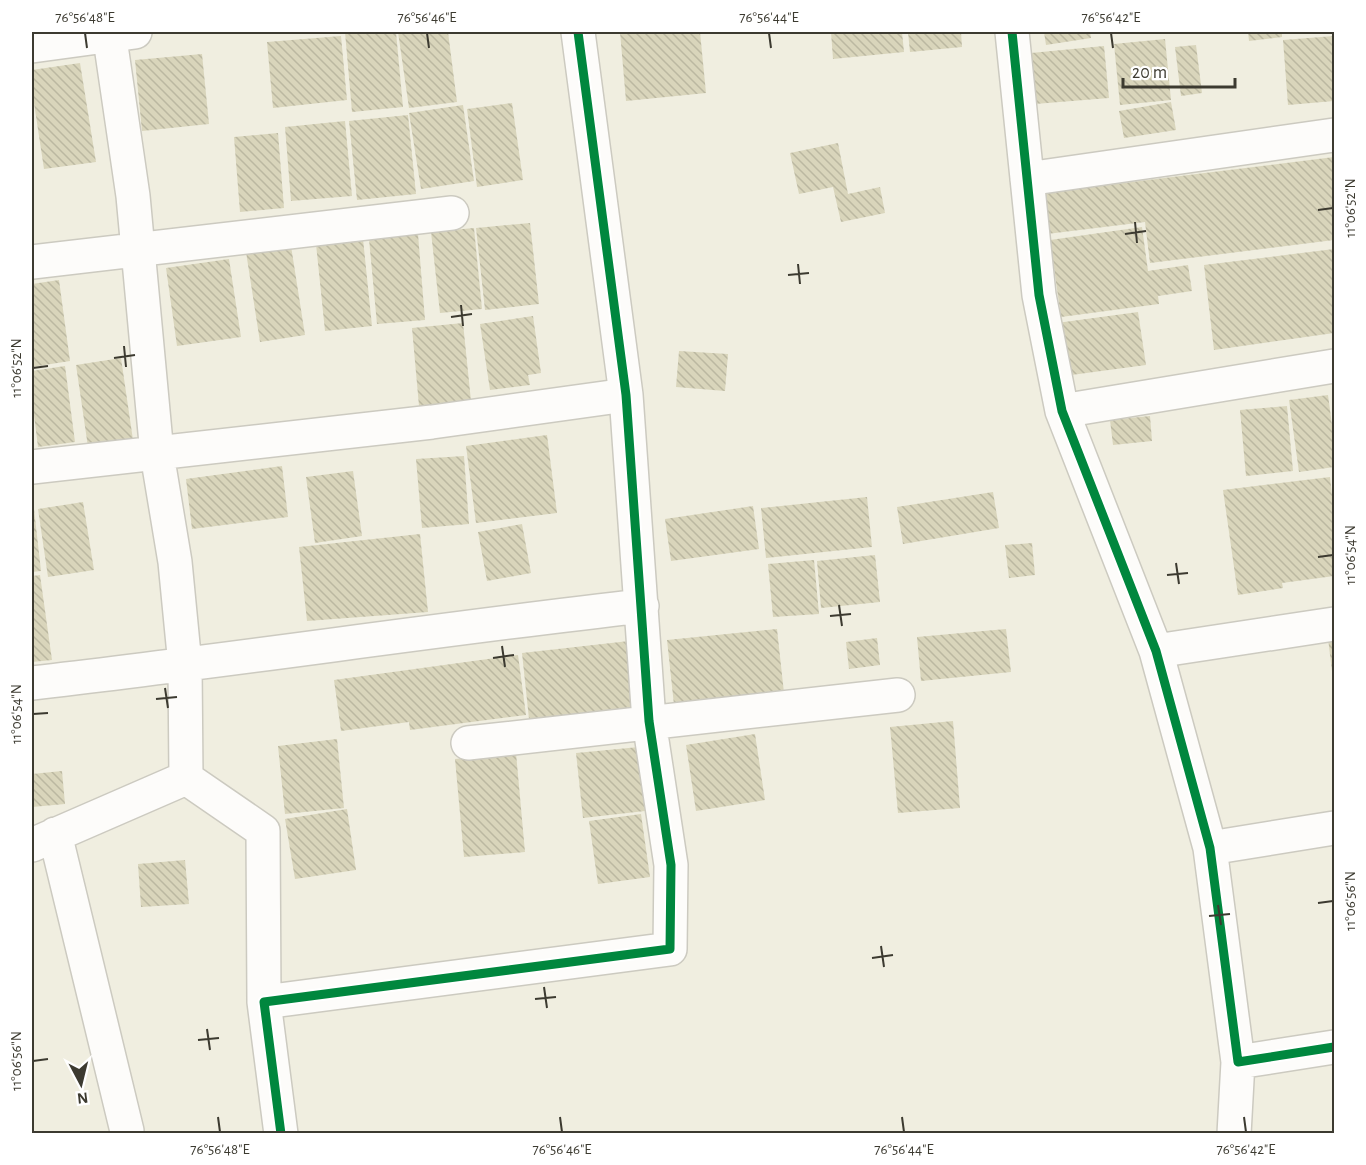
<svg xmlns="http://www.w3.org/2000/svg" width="1366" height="1165" font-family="'Alegreya Sans',sans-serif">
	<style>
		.building { fill: url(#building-back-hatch) }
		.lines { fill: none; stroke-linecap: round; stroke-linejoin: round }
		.street-casing { stroke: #cccac0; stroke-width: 36 }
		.street { stroke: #fdfcfa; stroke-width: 33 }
		.cycleway-casing { stroke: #fff; stroke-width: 13 }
		.cycleway { stroke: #00873e; stroke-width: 9 }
		.ticks { fill: none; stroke: #3c3a30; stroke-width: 2 }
		.neatline { fill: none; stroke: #3c3a30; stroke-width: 2 }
		.ticks-label { font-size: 15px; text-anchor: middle; fill: #3c3a30 }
	</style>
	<defs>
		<pattern id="building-back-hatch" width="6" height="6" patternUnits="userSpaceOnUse" patternTransform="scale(1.5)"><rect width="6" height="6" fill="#d9d5bb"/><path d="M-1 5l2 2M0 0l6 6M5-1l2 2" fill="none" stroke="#bbb8a1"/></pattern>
	</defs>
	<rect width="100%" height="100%" fill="#f0eee0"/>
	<path class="building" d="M345 32H396L403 107 352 112Z
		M398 32H448L457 102 409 108Z
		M620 32H700L706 93 626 101Z
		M831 32H902L904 52 833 59Z
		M908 32H961L962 47 910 52Z
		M1044 32H1090L1091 38 1046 45Z
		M1248 32H1282V37L1249 41Z
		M341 36 347 100 273 108 267 42Z
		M1334 36V101L1288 105 1283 40Z
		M1165 39 1171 100 1120 105 1114 44Z
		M1196 45 1202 93 1181 96 1175 47Z
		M1104 46 1109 98 1035 104 1031 53Z
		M202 54 209 124 142 131 135 60Z
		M80 63 96 162 44 169 32 90V70Z
		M1171 102 1176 130 1124 138 1119 111Z
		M512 103 523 180 477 187 467 109Z
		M463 105 474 181 421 189 409 113Z
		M408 115 416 194 357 200 349 121Z
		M345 121 352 196 291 201 285 127Z
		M278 133 284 208 240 212 234 137Z
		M838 143 848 194 880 187 885 213 841 222 833 187 799 194 790 153Z
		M1334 157V240L1150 263 1145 222 1047 234 1042 193Z
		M530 223 539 304 485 310 476 228Z
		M1142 227 1148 271 1188 265 1192 291 1158 296 1159 304 1061 317 1050 240Z
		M474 228 482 309 440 313 431 232Z
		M418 234 425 320 377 324 369 239Z
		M363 239 372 326 325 331 316 244Z
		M291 246 305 335 260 342 246 252Z
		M1334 249V333L1214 350 1204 265Z
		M229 259 241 337 177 346 166 268Z
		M59 280 70 361 32 367V284Z
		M1138 312 1146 365 1064 376 1057 323Z
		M533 316 541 373 528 375 530 385 490 390 480 324Z
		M463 323 471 401 419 406 412 328Z
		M679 351 728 354 725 391 676 387Z
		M121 358 133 440 88 447 76 365Z
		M65 366 75 442 38 447 32 399V371Z
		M1328 395 1334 440V467L1299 472 1289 400Z
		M1287 406 1293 471 1246 476 1240 410Z
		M1150 416 1152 441 1113 445 1110 420Z
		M547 435 557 513 476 523 466 446Z
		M464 456 469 524 422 528 416 459Z
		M282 466 288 517 192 529 186 479Z
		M353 471 362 536 315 543 306 477Z
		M1330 477 1334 513V576L1282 583 1283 588 1238 595 1223 490Z
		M993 492 999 528 903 544 897 507Z
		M867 497 872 547 766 558 761 508Z
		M83 502 94 570 48 577 38 509Z
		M753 506 759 549 671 561 665 519Z
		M32 509H34L41 571 32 572Z
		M522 524 531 573 487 581 478 532Z
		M420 534 428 612 307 621 299 547Z
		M1032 543 1035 575 1009 578 1005 545Z
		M875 555 880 602 821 608 817 561Z
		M814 560 819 614 773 617 768 564Z
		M40 575 52 660 32 662V576Z
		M777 629 784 693 674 705 667 640Z
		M1006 629 1011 672 921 681 917 637Z
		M1334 637V680H1333L1328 638Z
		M877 638 880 665 849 669 846 642Z
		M629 641 636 708 529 719 522 653Z
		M518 655 526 715 410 730 409 722 341 731 334 680Z
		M953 721 960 808 898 813 890 727Z
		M755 734 765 800 696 811 686 745Z
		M337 739 344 808 285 814 278 746Z
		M639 747 645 811 583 818 576 753Z
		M516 753 525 852 464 857 455 759Z
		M62 771 65 804 32 807V774Z
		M347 809 356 870 295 879 285 819Z
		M641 814 650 877 598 884 589 821Z
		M185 860 189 904 141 907 138 864Z"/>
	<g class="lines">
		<defs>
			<path id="street" d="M1012 32 1039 295 1062 411 1156 651 1210 848 1238 1062 1334 1047
				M32 46 135 32
				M1027 179 1334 135
				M32 262 452 213
				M1062 411 1334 366
				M32 467 432 422 626 395
				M1156 651 1334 624
				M32 683C235 660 438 629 642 606
				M468 743 898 695
				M186 778 263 831 264 1002
				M55 834 127 1131
				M32 845 186 778 185 665 175 562 157 454 133 196 109 32
				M1210 848 1334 828
				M281 1134 264 1002 670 949 671 865 649 721 626 395 578 32
				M1234 1134 1238 1062"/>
		</defs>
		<use href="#street" class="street-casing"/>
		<use href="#street" class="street"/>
		<defs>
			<path id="cycleway" d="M1012 32 1039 295 1062 411 1156 651 1210 848 1238 1062 1334 1047
				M281 1134 264 1002 670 949 671 865 649 721 626 395 578 32"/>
		</defs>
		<use href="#cycleway" class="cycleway-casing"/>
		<use href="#cycleway" class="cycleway"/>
	</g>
	<path class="ticks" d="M85 33 87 48M427 33 429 48M769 33 771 48M1111 33 1113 48M1318 210 1333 208M1135 222 1137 243M1125 234 1146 231M798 264 800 284M788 275 809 273M461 305 463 326M451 317 472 314M124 346 126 367M114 358 135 355M33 368 48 366M1318 557 1333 555M1176 563 1179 584M1167 575 1188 573M839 605 842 626M830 616 851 614M502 646 505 667M493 658 514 655M165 688 168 708M156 699 177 697M33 714 48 713M1318 903 1333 901M1218 905 1221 925M1209 916 1230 914M881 946 884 967M872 958 893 955M544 987 547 1008M535 999 556 997M207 1029 210 1050M198 1040 219 1038M33 1061 48 1059M218 1117 220 1132M560 1117 562 1132M902 1117 904 1132M1244 1117 1246 1132"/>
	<rect width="1366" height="1165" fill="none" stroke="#ffffff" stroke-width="66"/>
	<g transform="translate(81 1084) rotate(173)" stroke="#ffffff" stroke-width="4.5" paint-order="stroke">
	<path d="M0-4.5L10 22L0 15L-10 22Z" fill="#3c3a30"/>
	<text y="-9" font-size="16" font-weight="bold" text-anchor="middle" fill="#3c3a30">N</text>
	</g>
	<path d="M1123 78v9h112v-9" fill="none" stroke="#3c3a30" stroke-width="3"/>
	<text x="1132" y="78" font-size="18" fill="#3c3a30" stroke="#ffffff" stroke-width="4.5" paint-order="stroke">20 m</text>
	<rect x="33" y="33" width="1300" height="1099" class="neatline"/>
	<g class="ticks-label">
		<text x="85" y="22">76°56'48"E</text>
		<text x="427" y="22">76°56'46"E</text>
		<text x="769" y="22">76°56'44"E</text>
		<text x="1111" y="22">76°56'42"E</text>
		<text transform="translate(1350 208) rotate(-90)" y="5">11°06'52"N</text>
		<text transform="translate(16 368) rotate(-90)" y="5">11°06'52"N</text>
		<text transform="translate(1350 555) rotate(-90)" y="5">11°06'54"N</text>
		<text transform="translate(16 714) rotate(-90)" y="5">11°06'54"N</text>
		<text transform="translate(1350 901) rotate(-90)" y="5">11°06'56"N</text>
		<text transform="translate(16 1061) rotate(-90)" y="5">11°06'56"N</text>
		<text x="220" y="1154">76°56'48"E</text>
		<text x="562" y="1154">76°56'46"E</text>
		<text x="904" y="1154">76°56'44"E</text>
		<text x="1246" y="1154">76°56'42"E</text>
	</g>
</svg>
